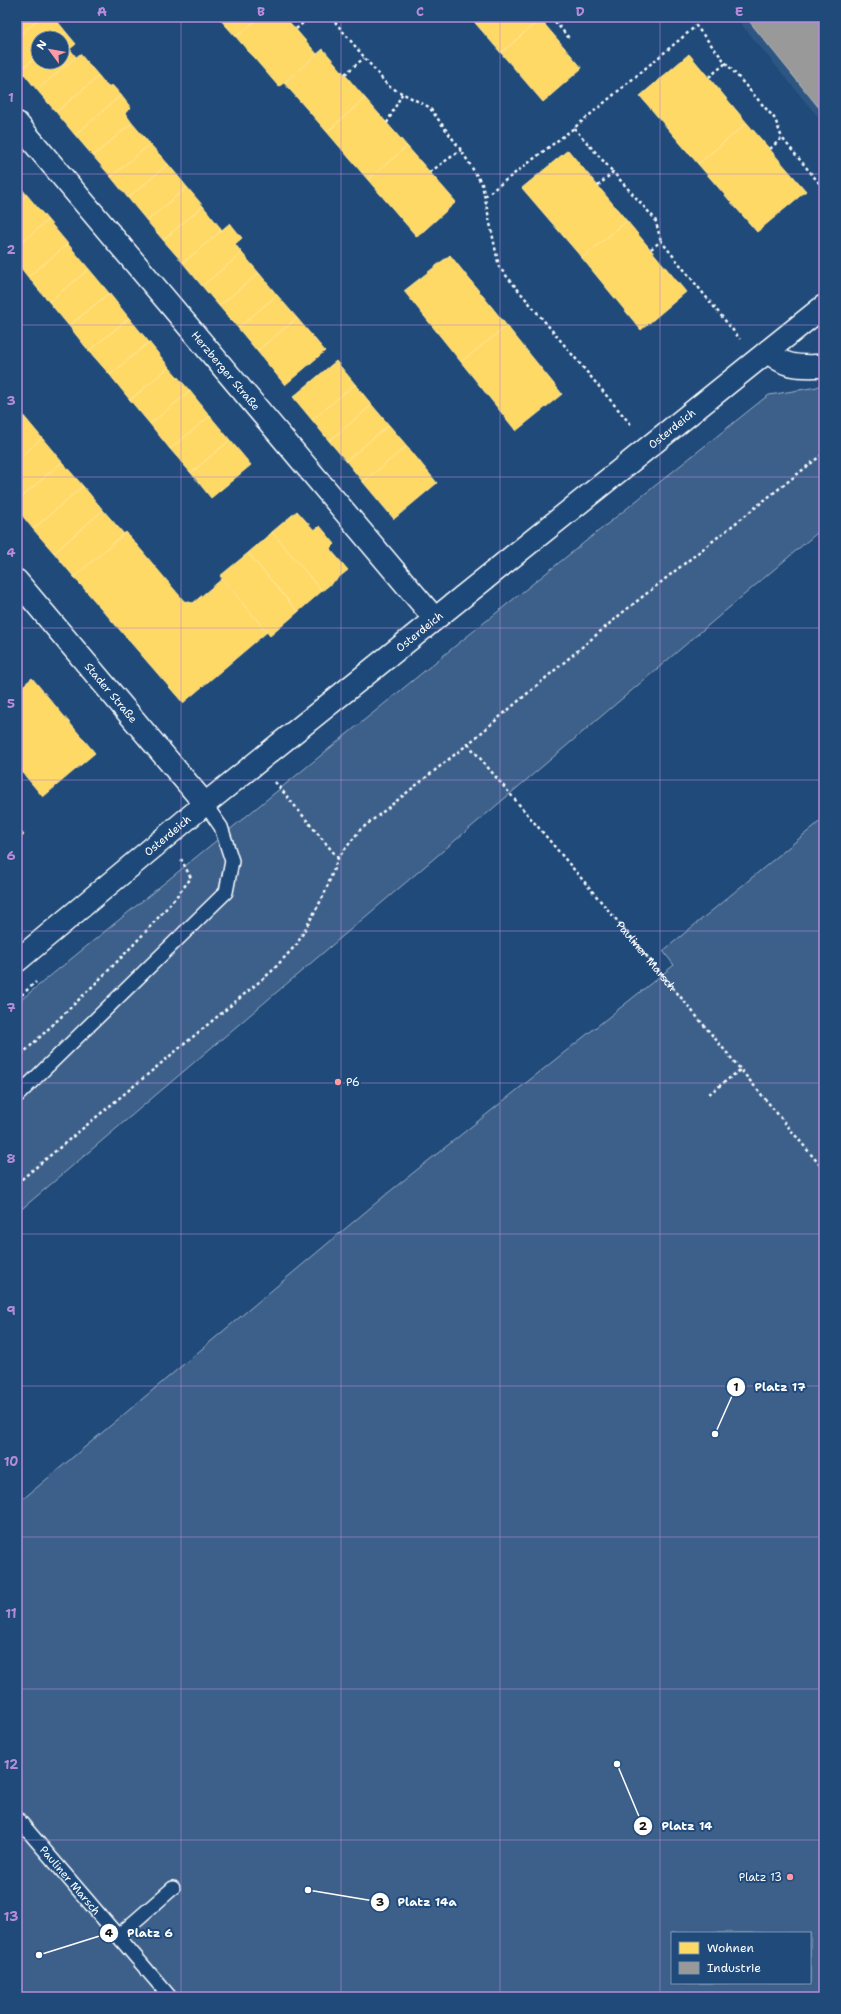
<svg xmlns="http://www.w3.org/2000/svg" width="841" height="2014" font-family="'Shantell Sans',sans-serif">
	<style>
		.built { fill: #2e5683 }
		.green { fill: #3c618b; stroke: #9eb0c5; fill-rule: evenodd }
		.homes { fill: #ffd966; stroke: #ffe494 }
		.industry { fill: #999; stroke: #b8b8b8 }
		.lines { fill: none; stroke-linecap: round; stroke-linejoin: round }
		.service-casing { stroke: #fff; stroke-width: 16 }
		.minor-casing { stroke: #fff; stroke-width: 25 }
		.tertiary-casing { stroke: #fff; stroke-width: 25 }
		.primary-casing { stroke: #fff; stroke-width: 25 }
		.path { stroke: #fff; stroke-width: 2.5; stroke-dasharray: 3 3; stroke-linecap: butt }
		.service { stroke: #1f4a7a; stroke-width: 13 }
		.minor { stroke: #1f4a7a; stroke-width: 22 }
		.tertiary { stroke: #1f4a7a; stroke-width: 22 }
		.primary { stroke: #1f4a7a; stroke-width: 22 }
		.grid { fill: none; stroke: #b68bdc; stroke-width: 1; stroke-opacity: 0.55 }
		.poi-dot { fill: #ff9aa2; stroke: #1f4a7a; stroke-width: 1.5 }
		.labels { text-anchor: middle; stroke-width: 4; stroke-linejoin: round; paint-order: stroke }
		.street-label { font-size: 11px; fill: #fff; stroke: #1f4a7a }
		.poi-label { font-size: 11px; fill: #fff; stroke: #1f4a7a; text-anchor: start }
		.leader { fill: none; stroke: #fff; stroke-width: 1.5 }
		.callout-dot { fill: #fff; stroke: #1f4a7a; stroke-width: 1.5 }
		.mark-label { font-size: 12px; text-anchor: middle; font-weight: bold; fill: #111 }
		.callout-label { font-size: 12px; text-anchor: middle; font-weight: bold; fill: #fff; stroke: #1f4a7a; stroke-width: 4; stroke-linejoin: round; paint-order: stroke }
		.neatline { fill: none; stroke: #b68bdc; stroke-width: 1.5 }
		.grid-label { font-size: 13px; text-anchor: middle; font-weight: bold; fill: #b68bdc }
	</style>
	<rect width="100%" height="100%" fill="#1f4a7a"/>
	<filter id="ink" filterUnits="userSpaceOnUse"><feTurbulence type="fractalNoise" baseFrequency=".025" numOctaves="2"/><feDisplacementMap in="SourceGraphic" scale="8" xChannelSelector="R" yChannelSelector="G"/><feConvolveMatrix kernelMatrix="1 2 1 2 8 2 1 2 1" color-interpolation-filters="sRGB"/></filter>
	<g filter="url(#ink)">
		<path class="built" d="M738 17H824V124L737 19Z"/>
		<path class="green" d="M824 383V527L17 1213V1003L460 642 762 400 769 395 817 387Z
			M824 818V1997H17V1504L389 1192 674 965 663 951ZM672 1933H810V1983H672Z"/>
		<path class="homes" d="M17 17H41L17 37Z
			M41 17H54L66 32 59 38H38V55L21 70 17 65V37Z
			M218 17H260L236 37Z
			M260 17H285L317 54 279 87 236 37Z
			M470 17H538L540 19 501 53Z
			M540 19 582 68 543 102 501 53Z
			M66 32 76 44 70 49 76 57 37 90 21 70 38 55V62H62V38H59Z
			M323 49 365 98 327 132 284 83Z
			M80 54 99 76 56 112 37 90Z
			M689 54 747 123 698 164 640 96Z
			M99 76 108 87 112 85 121 95 75 135 56 112Z
			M121 95 131 108 125 113 132 123 93 156 75 135Z
			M365 98 407 146 368 180 327 132Z
			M132 123 150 144 111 177 93 156Z
			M747 123 806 191 757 232 698 164Z
			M150 144 168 164 128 198 111 177Z
			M407 146 456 202 417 237 368 180Z
			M568 150 627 221 582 258 522 188Z
			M168 164 187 187 147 221 128 198Z
			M17 183 27 195 17 204Z
			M187 187 203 206 163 240 147 221Z
			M27 195 48 220 17 246V204Z
			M203 206 222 230 183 263 163 240Z
			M48 220 68 244 28 277 17 263V246Z
			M627 221 686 292 641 330 582 258Z
			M230 223 242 238 235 244 242 253 202 286 183 263Z
			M68 244 89 269 49 302 28 277Z
			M242 253 259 273 219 306 202 286Z
			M450 255 507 326 461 362 404 291Z
			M89 269 109 293 69 326 49 302Z
			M259 273 277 295 238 328 219 306Z
			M109 293 129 318 89 351 69 326Z
			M277 295 297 318 257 351 238 328Z
			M129 318 149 342 110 375 89 351Z
			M297 318 325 351 285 385 257 351Z
			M507 326 562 394 516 431 461 362Z
			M149 342 169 367 130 400 110 375Z
			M336 361 355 384 312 420 293 397Z
			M169 367 190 391 150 424 130 400Z
			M355 384 372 405 329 441 312 420Z
			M190 391 210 416 170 449 150 424Z
			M372 405 389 425 346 461 329 441Z
			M22 414 42 438 17 460V418Z
			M210 416 230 440 191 473 170 449Z
			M389 425 407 446 363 482 346 461Z
			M42 438 62 462 17 501V460Z
			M230 440 251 465 211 498 191 473Z
			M407 446 437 483 394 519 363 482Z
			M62 462 83 486 33 529 17 509V501Z
			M83 486 103 510 54 553 33 529Z
			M103 510 124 534 74 577 54 553Z
			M297 511 314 530 320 526 335 544 330 549 348 570 322 591 272 532Z
			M126 532 184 601 193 603 222 579 267 632 183 703 74 577Z
			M272 532 322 591 298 612 248 553Z
			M248 553 298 612 270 636 220 576Z
			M32 678 95 753 43 797 17 766V691Z
			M17 827 24 835 17 842Z"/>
		<path class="industry" d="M753 17H824V114L749 21Z"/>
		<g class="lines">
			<defs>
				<g id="service">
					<path d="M17 1096 226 892 232 861 221 827 205 804"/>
					<path id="s2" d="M17 1818 170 1997"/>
					<path d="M118 1936 173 1888"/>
				</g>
				<g id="minor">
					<path id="s3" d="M17 123 435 619"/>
					<path d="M768 351C786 369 800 366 824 366"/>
				</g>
				<g id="tertiary">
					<path id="s4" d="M17 581 205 804"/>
				</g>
				<g id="primary">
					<path id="s5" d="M17 961 205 804 824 306"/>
				</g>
			</defs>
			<use href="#service" class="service-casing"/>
			<use href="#minor" class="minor-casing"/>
			<use href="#tertiary" class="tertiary-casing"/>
			<use href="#primary" class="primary-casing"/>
			<g class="path">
				<path d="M331 17 388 86 429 107 461 150 482 184 499 267 632 426"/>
				<path d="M551 17 569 38"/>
				<path d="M296 29 310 17"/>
				<path d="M345 74 364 58"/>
				<path d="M709 77 726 63"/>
				<path d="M387 123 402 94"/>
				<path d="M574 128 613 172"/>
				<path d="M770 149 782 138 824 189"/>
				<path d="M430 172 461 150"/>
				<path d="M598 186 613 172 655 219 661 241"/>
				<path d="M485 196 574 128 696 26 726 63 775 119 782 138"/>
				<path d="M651 249 661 241 740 339"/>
				<path id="s1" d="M468 744 625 930 824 1170"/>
				<path d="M275 782 338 858"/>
				<path d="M17 999 36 982"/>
				<path d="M17 1059C77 1001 140 944 191 878L181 859"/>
				<path d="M709 1094 740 1070"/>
				<path d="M17 1183 271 972 297 944 324 895 338 858 360 830 468 744 622 613 824 453"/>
			</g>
			<use href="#service" class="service"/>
			<use href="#minor" class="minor"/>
			<use href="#tertiary" class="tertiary"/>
			<use href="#primary" class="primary"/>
		</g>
	</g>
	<path class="grid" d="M181 17V1997M341 17V1997M500 17V1997M660 17V1997M17 174H824M17 325H824M17 477H824M17 628H824M17 780H824M17 931H824M17 1083H824M17 1234H824M17 1386H824M17 1537H824M17 1689H824M17 1840H824"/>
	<g class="poi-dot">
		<circle cx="338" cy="1082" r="4"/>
		<circle cx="790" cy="1877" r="4"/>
	</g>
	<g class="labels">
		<g class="street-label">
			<text dy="4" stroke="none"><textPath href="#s3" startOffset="324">Herzberger Straße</textPath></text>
			<text dy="4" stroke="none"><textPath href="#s5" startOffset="844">Osterdeich</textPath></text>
			<text dy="4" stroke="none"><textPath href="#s5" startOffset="520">Osterdeich</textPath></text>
			<text dy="4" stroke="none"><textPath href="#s4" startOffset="146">Stader Straße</textPath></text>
			<text dy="4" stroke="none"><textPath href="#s5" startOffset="196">Osterdeich</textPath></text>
			<text dy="4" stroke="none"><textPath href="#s1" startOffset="277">Pauliner Marsch</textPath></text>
			<text dy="4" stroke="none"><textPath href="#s2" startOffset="82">Pauliner Marsch</textPath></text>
		</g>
		<g class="poi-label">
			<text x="346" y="1086">P6</text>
			<text x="782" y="1881" text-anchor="end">Platz 13</text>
		</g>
	</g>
	<path class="leader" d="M715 1434L736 1387M617 1764L643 1826M308 1890L380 1902M39 1955L109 1933"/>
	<g class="callout-dot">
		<circle cx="715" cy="1434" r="4"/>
		<circle cx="617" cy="1764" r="4"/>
		<circle cx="308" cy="1890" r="4"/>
		<circle cx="39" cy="1955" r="4"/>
		<circle cx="736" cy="1387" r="10"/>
		<circle cx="643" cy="1826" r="10"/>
		<circle cx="380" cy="1902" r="10"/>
		<circle cx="109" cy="1933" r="10"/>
	</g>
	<g class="mark-label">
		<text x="736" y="1391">1</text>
		<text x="643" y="1830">2</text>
		<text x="380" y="1906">3</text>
		<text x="109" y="1937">4</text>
	</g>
	<g class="callout-label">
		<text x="780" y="1391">Platz 17</text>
		<text x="687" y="1830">Platz 14</text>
		<text x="427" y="1906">Platz 14a</text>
		<text x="150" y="1937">Platz 6</text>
	</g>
	<rect width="841" height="2014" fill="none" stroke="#1f4a7a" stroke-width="44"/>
	<rect x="671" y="1932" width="140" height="52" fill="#1f4a7a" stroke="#7992af"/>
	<rect x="679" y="1942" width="20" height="12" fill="#ffd966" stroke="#7992af"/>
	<text x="707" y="1952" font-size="12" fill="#ffffff">Wohnen</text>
	<rect x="679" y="1962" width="20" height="12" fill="#999999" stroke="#7992af"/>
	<text x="707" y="1972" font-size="12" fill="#ffffff">Industrie</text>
	<g transform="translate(50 50) rotate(302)"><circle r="19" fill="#1f4a7a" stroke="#7992af"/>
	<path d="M0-3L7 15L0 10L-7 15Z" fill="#ff9aa2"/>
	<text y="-6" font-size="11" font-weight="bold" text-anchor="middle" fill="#ffffff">N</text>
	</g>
	<rect x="22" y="22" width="797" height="1970" class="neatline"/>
	<g class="grid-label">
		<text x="102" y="16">A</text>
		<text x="261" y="16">B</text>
		<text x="420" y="16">C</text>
		<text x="580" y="16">D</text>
		<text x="739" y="16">E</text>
		<text x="11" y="102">1</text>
		<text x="11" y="254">2</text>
		<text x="11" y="405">3</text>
		<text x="11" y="557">4</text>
		<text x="11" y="708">5</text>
		<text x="11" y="860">6</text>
		<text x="11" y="1012">7</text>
		<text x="11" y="1163">8</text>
		<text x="11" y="1315">9</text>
		<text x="11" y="1466">10</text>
		<text x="11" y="1618">11</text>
		<text x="11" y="1769">12</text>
		<text x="11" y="1921">13</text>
	</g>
</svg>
